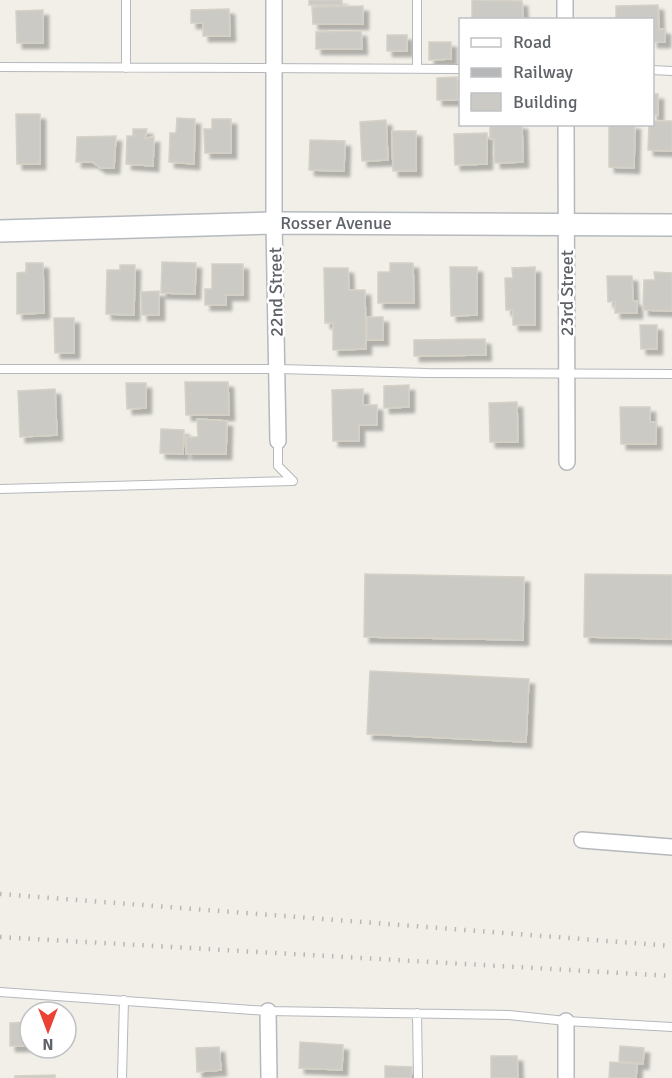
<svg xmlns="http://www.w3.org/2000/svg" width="672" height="1078" font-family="Signika,sans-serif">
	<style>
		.building { fill: #cccac5; stroke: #d6d1c6; stroke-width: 1.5; filter: url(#shadow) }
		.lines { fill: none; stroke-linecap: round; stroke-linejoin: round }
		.lane-casing { stroke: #b5b8bc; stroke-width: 10 }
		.street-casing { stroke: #b5b8bc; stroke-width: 18 }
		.secondary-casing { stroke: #b6babf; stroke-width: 24 }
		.lane { stroke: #fff; stroke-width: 8 }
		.street { stroke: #fff; stroke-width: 15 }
		.secondary { stroke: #fff; stroke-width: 21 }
		.rail { stroke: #b6b7b8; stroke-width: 4.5; stroke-dasharray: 1.5 8; stroke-linecap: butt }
		.labels { text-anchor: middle; stroke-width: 5; stroke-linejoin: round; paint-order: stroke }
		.street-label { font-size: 18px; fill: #5f6368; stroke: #fff }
	</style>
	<defs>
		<filter id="shadow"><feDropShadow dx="5.5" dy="5.5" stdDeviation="1.5" flood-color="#0004"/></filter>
	</defs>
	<rect width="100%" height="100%" fill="#f1efe8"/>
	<path class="building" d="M309 0H342V5H309Z
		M472 0 522 1 523 20H472Z
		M658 5 659 29H665V42H652V20H616V6Z
		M363 6V24H313L312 7Z
		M229 9 230 36H203V23H191V10Z
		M43 10V43H17L16 11Z
		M361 31 362 49H316V32Z
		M387 35H407V51H387Z
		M429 42H451V59L429 60Z
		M457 77 458 100H437V78Z
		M652 94H658V115H652Z
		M16 114H40V164H17Z
		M177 118 195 119 194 164 169 162 170 133H176Z
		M212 119H231V153H205L204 129H212Z
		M386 120 388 160 362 161 360 122Z
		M652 121H672V151L648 150 649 124H652Z
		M490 124H522L523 162 495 163 494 139H490Z
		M609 124H635L634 168 609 167Z
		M133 129H147L145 138 154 137 153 166 126 164 127 136H133Z
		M392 131H416V171H393Z
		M487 133V164L455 165 454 134Z
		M116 136 114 168H101L92 162H76L77 137Z
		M310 140 345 141 344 171 309 170Z
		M162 262 196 263 195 294 161 293Z
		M26 263H43L44 313 17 314V273L26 272Z
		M390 263H413L414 303H378V272H390Z
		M212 264H243V295H226V305H205V289H212Z
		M120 265H135L134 315 106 314 107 270H120Z
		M450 267H477V315L451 316Z
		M535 267V325H513V310H506L505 278H513L512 268Z
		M324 268H348L349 290H365L366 349 333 350V323H325Z
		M654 272 672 273V311L643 310 644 280H655Z
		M607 276H632L633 301H637V313H615V301L608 302Z
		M159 291V315H142L141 292Z
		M367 317H383V340H367Z
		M54 318H74V353H55Z
		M640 325H657V349H641Z
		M485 339 486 355 414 356V340Z
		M185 382H228L229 415H186Z
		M126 383H146V408L127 409Z
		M409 385V407L384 408V386Z
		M55 389 57 435 20 437 18 391Z
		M363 389V405H377V425H359V441H333L332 390Z
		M517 402 518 442H490L489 403Z
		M620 407H650V422H656V444H621Z
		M197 419 227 421 226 454H186V437H198Z
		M161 429 184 430 183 454 160 453Z
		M365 574 524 577 523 640 364 637Z
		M585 574 672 575V639L584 637Z
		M370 671 529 679 526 742 367 734Z
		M57 1004V1012H37V1005Z
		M30 1022V1046H10V1023Z
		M300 1042 343 1045 342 1070 299 1068Z
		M620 1046 644 1048 643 1064 619 1061Z
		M219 1047 221 1070 197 1072 196 1048Z
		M491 1056H517L518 1078H491Z
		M610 1062 637 1064 636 1078H609Z
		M385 1066 412 1067 411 1078H385Z
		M55 1075V1078H15V1076Z"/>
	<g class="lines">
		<defs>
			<path id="lane" d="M126 0V68
				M417 0V69
				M0 67 460 69
				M652 70 672 71
				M0 369H278L427 373 672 374
				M0 489 293 481 278 466V441
				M0 992 268 1011 509 1015 566 1021 672 1027
				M417 1013 418 1078
				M122 1078 124 1000"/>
			<path id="street" d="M274 0V223L278 441
				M565 0V20
				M566 124 567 462
				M582 840 672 847
				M268 1011 269 1078
				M566 1078V1021"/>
			<path id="secondary" d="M0 231 274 223 672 225"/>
		</defs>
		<use href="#lane" class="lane-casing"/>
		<use href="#street" class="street-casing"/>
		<use href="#secondary" class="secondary-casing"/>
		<use href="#lane" class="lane"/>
		<use href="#street" class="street"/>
		<use href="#secondary" class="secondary"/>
		<path class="rail" d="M0 894 672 946
			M0 937 672 976"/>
	</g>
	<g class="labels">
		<g class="street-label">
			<text x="336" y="229">Rosser Avenue</text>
			<text transform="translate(276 292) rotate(-91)" y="6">22nd Street</text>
			<text transform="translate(567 293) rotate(-90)" y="6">23rd Street</text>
		</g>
	</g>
	<rect x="459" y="18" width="195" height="108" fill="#ffffff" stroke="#bfc1c3" stroke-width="1.5"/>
	<rect x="471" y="38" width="30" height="9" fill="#ffffff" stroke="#bfc1c3" stroke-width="1.5"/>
	<text x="513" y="48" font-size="18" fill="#5f6368">Road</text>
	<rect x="471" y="68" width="30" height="9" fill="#b6b7b8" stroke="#bfc1c3" stroke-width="1.5"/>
	<text x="513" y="78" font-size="18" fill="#5f6368">Railway</text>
	<rect x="471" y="93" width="30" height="18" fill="#cccac5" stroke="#bfc1c3" stroke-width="1.5"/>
	<text x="513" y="108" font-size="18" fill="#5f6368">Building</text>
	<g transform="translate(48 1030) rotate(180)"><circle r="28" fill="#ffffff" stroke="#bfc1c3" stroke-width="1.5"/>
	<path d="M0-4.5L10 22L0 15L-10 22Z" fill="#ea4335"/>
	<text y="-9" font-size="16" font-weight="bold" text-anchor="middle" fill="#5f6368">N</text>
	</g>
</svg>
